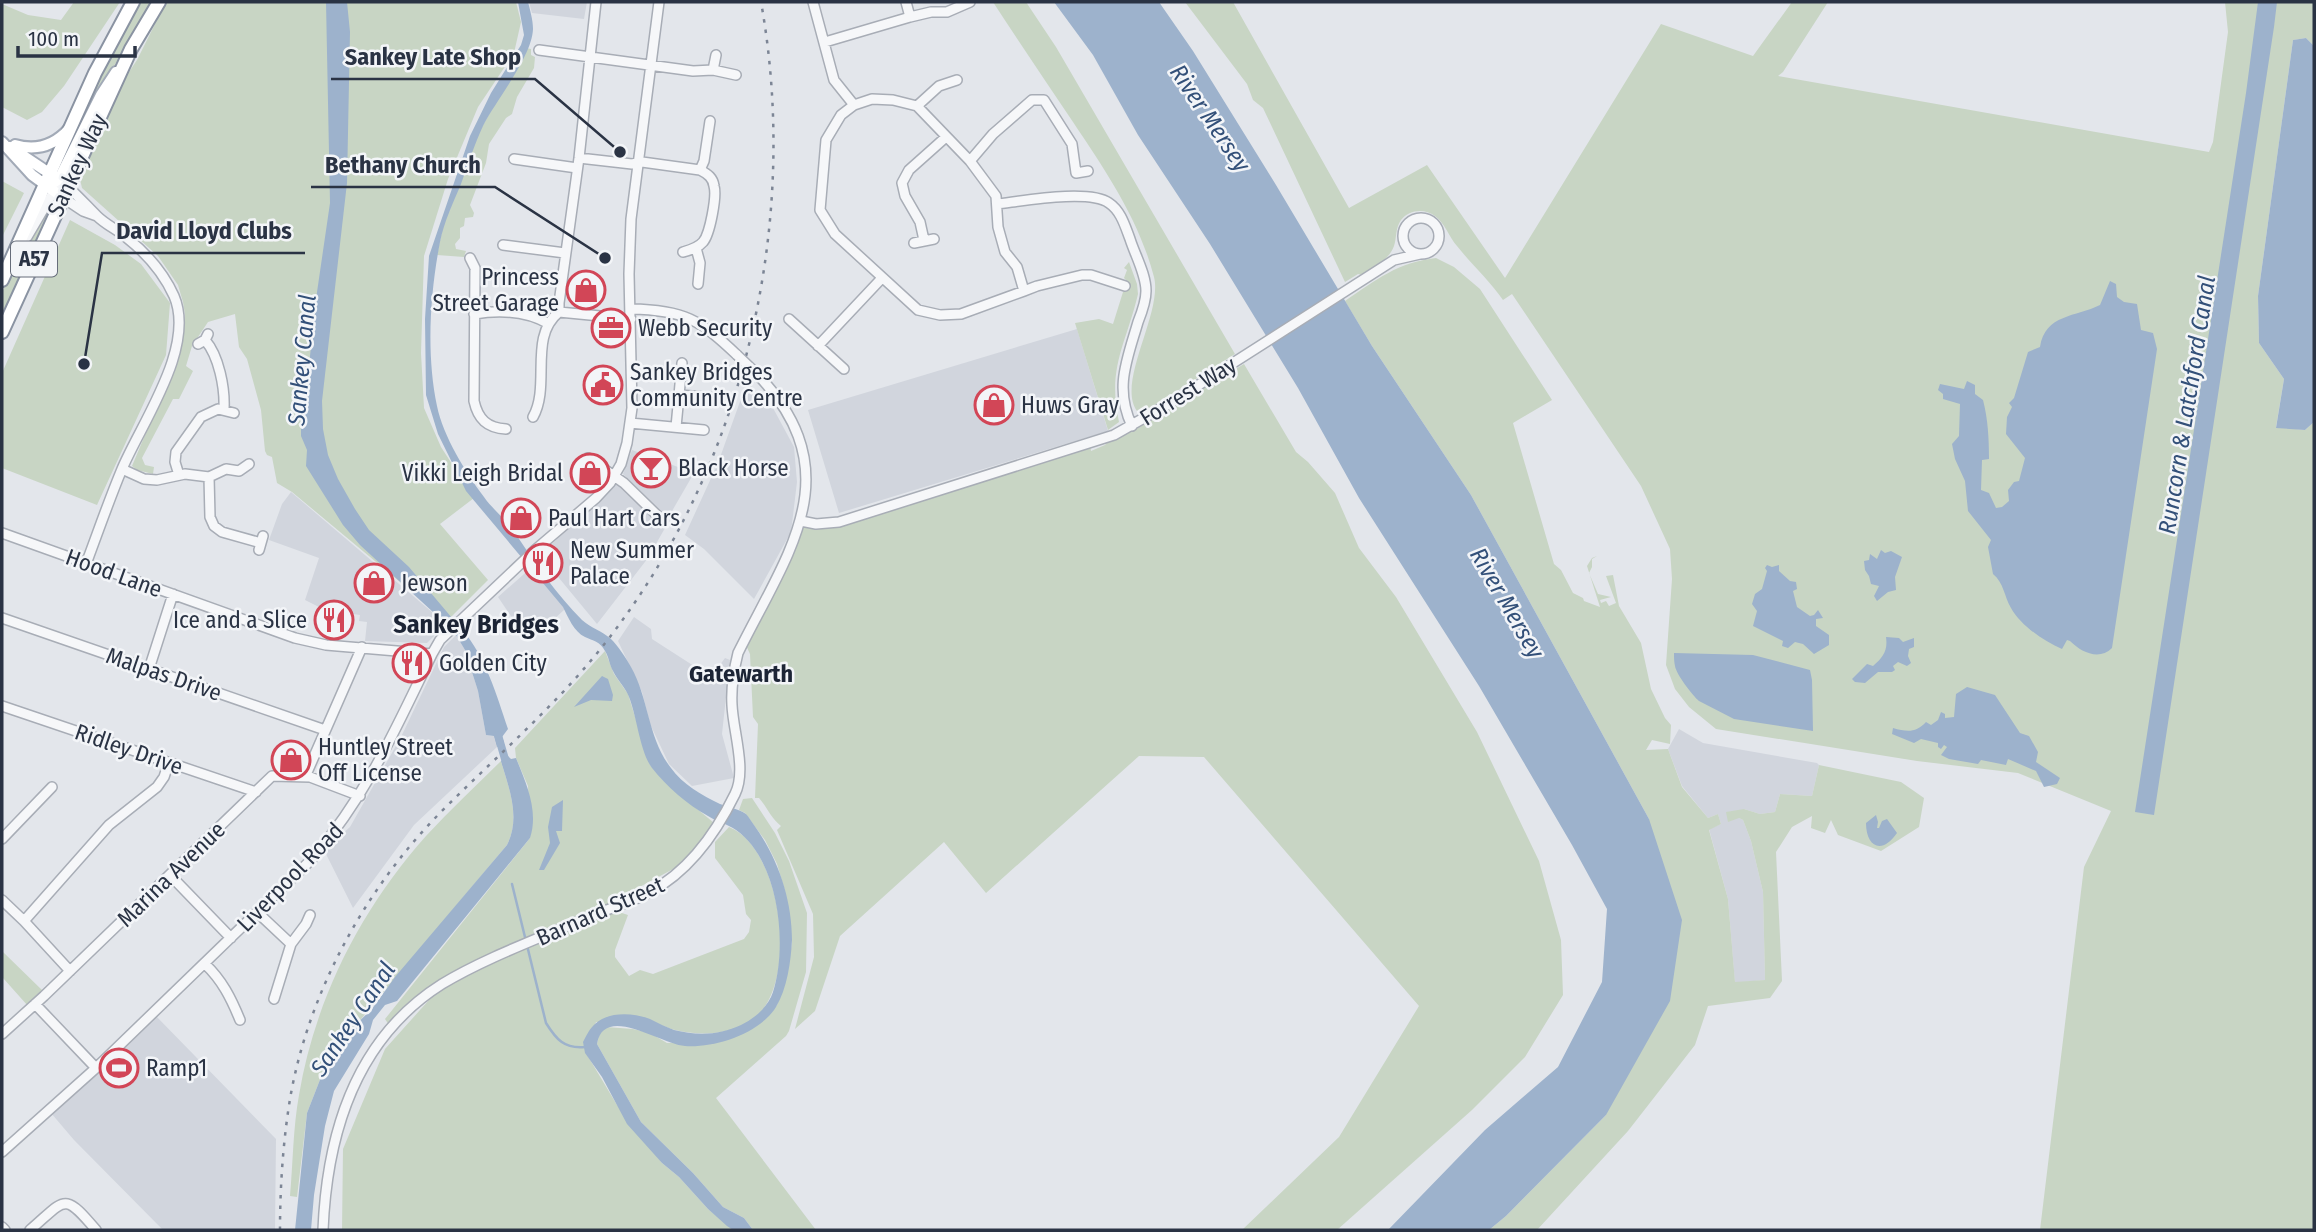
<svg xmlns="http://www.w3.org/2000/svg" width="2316" height="1232" font-family="'Fira Sans Condensed',sans-serif">
	<style>
		.built { fill: #d1d5dd }
		.green { fill: #c8d5c4 }
		.water { fill: #9db2cc }
		.lines { fill: none; stroke-linecap: round; stroke-linejoin: round }
		.stream { stroke: #9db2cc; stroke-width: 2.5 }
		.canal { stroke: #9db2cc; stroke-width: 8 }
		.minor-casing { stroke: #a8adb6; stroke-width: 12 }
		.major-casing { stroke: #a2aab7; stroke-width: 14 }
		.highway-casing { stroke: #8a93a2; stroke-width: 16 }
		.minor { stroke: #f6f7f9; stroke-width: 9 }
		.major { stroke: #fff; stroke-width: 10 }
		.highway { stroke: #fff; stroke-width: 12 }
		.rail { stroke: #7c8595; stroke-width: 2.5; stroke-dasharray: 3.5 7; stroke-linecap: butt }
		.minor-bridge-casing { stroke: #a8adb6; stroke-width: 12; stroke-linecap: butt }
		.minor-bridge { stroke: #f6f7f9; stroke-width: 9 }
		.labels { text-anchor: middle; stroke-width: 5; stroke-linejoin: round; paint-order: stroke }
		.shield { fill: #f3f5f8; stroke: #666d7a; stroke-width: 2 }
		.shield-label { font-size: 21px; font-weight: bold; fill: #2a3344 }
		.street-label { font-size: 23px; fill: #2a3344; stroke: #f3f5f8 }
		.poi-label { font-size: 23px; fill: #2a3344; stroke: #f3f5f8; text-anchor: start }
		.water-label { font-size: 24px; font-style: italic; fill: #335079; stroke: #f3f5f8 }
		.neighbourhood-label { font-size: 24px; font-weight: bold; fill: #1c2435; stroke: #f3f5f8 }
		.quarter-label { font-size: 26px; font-weight: bold; fill: #1c2435; stroke: #f3f5f8 }
		.leader { fill: none; stroke: #2a3344; stroke-width: 2.5 }
		.callout-dot { fill: #2a3344; stroke: #f3f5f8; stroke-width: 2.5 }
		.callout-label { font-size: 24px; text-anchor: middle; font-weight: bold; fill: #2a3344; stroke: #f3f5f8; stroke-width: 5; stroke-linejoin: round; paint-order: stroke }
	</style>
	<rect width="100%" height="100%" fill="#e3e6eb"/>
	<path class="built" d="M529 2H587L584 19 532 13Z
		M1077 329 1108 431 839 513 808 410Z
		M747 382 773 408 794 447 797 482 791 532 754 599 704 549 685 535 718 463Z
		M632 450 694 473 668 518 623 474Z
		M618 482 665 528 648 558 597 624 540 555Z
		M291 492 446 624 427 643 365 641 367 622 359 621 360 615 340 612 339 615 329 612 305 600 319 558 269 540 282 504Z
		M533 566 565 609 551 622 519 628 498 597Z
		M634 617 651 629 652 639 711 677 725 658 730 660 722 734 734 778 692 786 669 764 650 724 642 692 618 641Z
		M456 635 465 650 478 691 486 735 494 736 497 747 414 825 353 908 324 850 350 827 401 737 444 647Z
		M1679 729 1703 743 1817 763 1819 765 1812 796 1780 794 1775 812 1760 814 1744 809 1739 818 1743 820 1751 841 1763 892 1765 980 1735 983 1728 899 1709 829 1721 824 1718 814 1708 818 1682 786 1668 749Z
		M155 1015 276 1139 275 1230H163L74 1140 51 1113Z"/>
	<path class="green" d="M74 2H120L64 86 42 112 27 120 2 107V4L28 15 61 20Z
		M137 2H154L104 82 66 157 63 155 105 63Z
		M166 2H516L521 22 514 53 478 107 448 179 424 256 421 353 424 408 441 447 474 498 440 524 488 580 447 621 292 492 277 483 272 457 267 455 265 451 261 410 247 359 239 347 235 314 208 322 192 346 186 366 193 371 179 399H173L142 458 145 465 154 467 153 474 137 470 132 466 181 349 185 315 183 302 178 285 158 256 82 188 79 175 119 87 137 60Z
		M993 2H1026L1056 47 1235 354 1144 412 1137 411C1116 382 1163 313 1154 277 1139 219 1105 170 1073 122 1046 82 1019 42 993 2Z
		M1185 2H1233L1349 208 1427 165 1505 278 1661 24 1753 56 1792 2H1828L1783 72 1778 76 2209 152 2213 142 2228 32 2225 2H2314V46L2306 38 2293 40 2258 296 2259 343 2284 379 2276 427 2305 430 2314 422V1230H2040L2084 867 2111 811 2018 773 1917 761 1716 729 1689 707 1675 689 1666 665 1672 579 1670 549 1641 486 1512 294 1503 300C1489 280 1472 265 1457 246 1449 237 1445 223 1435 216 1424 208 1409 210 1401 220 1395 229 1397 237 1394 246 1389 260 1374 267 1362 275L1358 274 1345 282 1263 108 1253 100 1247 84Z
		M526 48 531 49V55L535 57 534 68 517 97 512 114 506 118 489 144 486 163 470 205 474 213 473 217 465 218 464 226 460 228V238L455 244 456 249 466 251 464 257 437 255 446 212 450 211 451 201 473 143Z
		M2 181 24 193 2 237Z
		M52 203V205L2 322V292Z
		M70 220 115 245 141 264 170 303 166 355 97 505 2 468V373Z
		M1436 258 1454 267 1480 289 1552 400 1513 423 1554 564 1561 570 1573 593 1583 598 1584 601 1600 607 1587 566 1592 558 1597 556 1592 559V567L1589 573 1598 594 1611 597 1600 600 1601 603 1606 601 1609 606 1616 603 1606 576 1613 575 1619 606 1641 643 1651 689 1665 718 1671 725 1670 744 1652 740 1646 750 1668 749 1682 787 1708 818 1718 814 1721 824 1709 830 1728 899 1735 982 1765 980 1763 892 1751 841 1743 820 1739 818 1728 822 1726 812 1744 809 1760 814 1775 812 1780 794 1812 796 1819 765 1901 782 1924 798 1919 827 1881 851 1838 835 1831 820 1825 833 1811 828 1812 816 1792 827 1776 852 1782 981 1770 998 1708 1006 1695 1045 1628 1131 1537 1230H1489L1506 1216 1606 1115 1649 819 1471 495 1372 346 1345 301C1376 280 1398 262 1436 258Z
		M1129 262 1137 284 1138 294C1126 345 1107 367 1119 422L1108 430 1075 323 1099 319 1113 324 1123 292H1126L1129 283 1124 278 1127 270 1124 268Z
		M1244 364 1296 452 1308 462 1335 493 1359 548 1396 597 1477 732 1539 861 1561 940 1563 995 1525 1057 1472 1110 1337 1230H1242L1339 1137 1419 1006 1204 757 1139 756 986 893 944 842 840 936 815 1011 795 1029 814 957 813 914 777 830 781 826C771 818 767 807 759 798H755L758 724 753 717 750 654 744 641 801 521 831 523 1090 444 1091 451 1105 445 1110 439 1136 429Z
		M605 651 614 674 628 694 650 765 664 781 714 823 692 853 677 867 617 899 616 911 628 915 615 950V957L629 976 640 970 653 974 744 939 749 932 751 920 746 914 743 895 715 858V842L729 827C782 847 801 986 752 1020 729 1035 701 1036 675 1030 670 1029 665 1026 660 1025 639 1023 617 1023 596 1022L586 1053 617 1105 662 1163 679 1177 708 1209 733 1230H342L343 1149 385 1049 429 1000 423 998 391 1028 385 1019 530 838 528 786 516 758 515 748Z
		M501 761C509 789 521 817 507 845L336 1049 323 1072 307 1113 297 1197 290 1196C293 1163 293 1128 299 1095 315 999 361 909 426 836 450 810 476 786 501 761Z
		M752 798 775 833 789 861 807 913 806 972 789 1031 786 1036 716 1098 816 1230H753L744 1218 723 1207 693 1173 641 1122 597 1044 599 1034 606 1027 633 1029 650 1033 667 1043 720 1042 756 1026 777 1005 787 975 792 943 785 891 777 864 765 840 745 813 739 810 743 799Z
		M2 951 43 991 28 1006 3 978 2 979Z"/>
	<path class="water" d="M326 2H347L350 32 347 183 322 401 323 429 328 455 338 479 355 509 369 530 409 567 452 618 446 624 360 545 343 525 306 466 307 450 301 436V411L306 394 316 299 330 203Z
		M518 2H528C530 10 533 20 533 29 532 57 496 100 483 126 474 145 468 165 461 184 453 203 444 222 440 242 430 293 426 354 437 406 443 436 466 473 484 497 493 510 507 520 515 533 535 563 557 595 582 620 591 628 602 631 611 639 618 646 626 658 631 667 649 699 648 739 671 768 682 784 703 796 720 804 728 807 739 809 746 814 749 817 751 821 754 825 778 858 792 899 792 940 791 961 787 989 776 1007 759 1034 715 1048 685 1046 662 1045 604 1003 597 1044L641 1122 693 1173 723 1207 744 1218 753 1230H733L727 1226 708 1209 679 1177 662 1163 627 1124 602 1077 585 1053 583 1042C586 1036 590 1028 595 1024 609 1011 634 1013 650 1019 658 1023 666 1027 674 1030 698 1036 720 1035 741 1025 755 1018 768 1007 773 992 788 945 779 860 736 830 728 824 717 822 708 816 688 805 666 786 652 768 640 752 637 717 629 697 626 688 617 680 613 671 609 664 609 657 605 651 600 641 593 641 585 637 574 632 568 617 563 607L466 491 438 434 426 395 425 319 429 256 470 136 491 93 521 45 524 35Z
		M1054 2H1159L1193 51 1276 185 1372 346 1471 495 1649 819 1682 920 1670 1001 1606 1115 1506 1216 1489 1230H1388L1485 1130 1558 1067 1602 982 1607 909 1572 845 1479 686 1359 498 1298 388 1210 244 1138 135 1093 55Z
		M2258 2H2277L2274 27 2154 815 2135 812 2246 93Z
		M2306 38 2314 46V422L2305 430 2276 428 2284 379 2259 343 2258 296 2293 40Z
		M2110 281 2116 284 2117 297 2124 302 2137 304 2141 330 2153 333 2157 349 2112 648C2099 661 2081 652 2070 641L2067 640 2062 649C2044 641 2021 626 2011 608 2004 596 2004 583 1993 574L1988 547 1991 540 1968 511 1965 481 1955 459 1952 444 1959 436 1960 404 1943 399V394L1938 390 1940 384 1964 389 1967 381 1975 385V394L1983 400C1988 419 1989 439 1989 459L1982 460 1981 490 1989 493 1996 508 2002 507 2009 501 2008 490 2014 482 2019 481 2025 458 2006 434 2007 417 2012 407 2009 403 2014 398 2028 352 2040 347C2045 314 2076 317 2100 305Z
		M1881 550 1885 553 1891 551 1902 557 1895 577 1896 590 1888 592 1877 601 1874 596 1879 586 1871 584 1869 576 1865 570 1864 561 1869 560 1870 554 1877 559Z
		M1767 565 1772 567 1779 565V571L1790 581 1796 582 1797 589 1793 591 1797 607 1810 616 1814 615 1818 610 1823 618 1816 619V626L1829 635V645L1814 654 1803 644 1795 642 1788 648 1782 646 1783 641 1753 626 1757 611 1752 604 1755 594 1762 589 1767 571 1765 568Z
		M462 629C486 658 496 693 508 729L502 737 504 742 497 747 494 736 486 735 478 691 465 650 456 635Z
		M1886 637 1899 638 1903 642 1914 638V647L1909 649 1908 656 1911 663 1907 666 1898 662 1893 666 1895 670 1892 672H1878L1865 683 1855 682 1852 679 1867 664 1873 666C1883 657 1888 651 1886 637Z
		M1674 653 1753 655 1810 670 1812 680 1813 731 1734 719 1699 701C1693 696 1676 674 1675 666 1674 662 1674 657 1674 653Z
		M602 676 608 679 613 695 612 701 591 700 574 707Z
		M1967 687 1995 695 2020 733 2029 736 2038 752 2036 762 2060 778 2057 784 2044 787 2036 771 2008 759 2006 765 1981 760 1978 764 1949 759 1941 755 1947 747 1944 745 1941 749 1938 747V743L1921 739 1914 743 1892 734 1893 728C1907 732 1916 733 1926 722L1931 725 1938 720 1941 712 1945 714V718L1954 717 1956 694Z
		M507 755 511 759 516 758C526 783 539 811 530 838L397 1001 385 1005 373 1020 369 1034 334 1091 325 1126 314 1195 311 1230H295L307 1113 323 1072 350 1030 372 1009 395 977 507 845C521 817 509 789 501 761Z
		M563 800 562 831H556L560 843 544 870H539L550 843 548 827 552 807Z
		M1876 815 1878 822 1877 828H1879L1882 821 1887 819 1897 833C1882 855 1866 847 1866 823Z"/>
	<g class="lines">
		<path class="stream" d="M512 884 546 1023C556 1039 564 1049 585 1047"/>
		<path class="canal" d="M498 735 507 766"/>
		<defs>
			<path id="minor" d="M813 2 834 80 854 105
				M906 2 910 17
				M825 42 910 17 931 12H947L970 2
				M539 50 693 71 713 70 736 75
				M713 70 716 55
				M917 106 939 86 957 80
				M579 158 632 164 642 162 700 170 704 161 710 121
				M514 159 577 168
				M970 161 993 134 1032 100H1044L1072 144 1076 173 1088 171
				M62 197 83 211 97 216
				M997 204C1023 201 1089 189 1109 203 1121 211 1125 226 1130 239 1135 255 1146 274 1146 291 1146 301 1142 312 1138 322 1127 360 1114 388 1132 426
				M1403 236a18 18 0 1 1 36 0a18 18 0 1 1-36 0Z
				M27 237 54 191 60 187 67 186C78 196 87 206 97 216 106 225 118 230 127 238 146 253 164 274 174 296 196 347 142 422 122 469 109 500 98 532 86 564
				M924 240 920 222 905 196 902 183 909 170 946 137
				M914 243 934 239
				M503 245 565 253
				M696 248 700 263 698 284
				M683 252C690 250 698 248 703 242 710 234 717 196 714 186 713 178 708 174 700 170
				M470 258 475 268 474 401C478 419 487 428 506 429
				M1024 291 1017 267 1005 252 998 227 996 196 970 161 917 106 893 100 872 99 854 105 841 115 826 140 820 210 835 234 918 310 940 315 961 314 1024 291 1037 286 1082 275H1091L1125 286
				M631 309C684 310 699 319 737 355
				M559 312V303L579 158 596 2
				M559 312 631 319
				M474 314C499 310 527 311 549 324
				M789 319 844 369
				M205 340C219 356 225 388 224 409
				M198 344 205 340 208 334
				M818 346 882 278
				M680 395 715 398
				M533 417C551 385 528 337 559 312
				M630 423 704 430
				M676 427 682 363
				M588 458 624 483 663 521
				M122 469 144 479 157 480 185 474 209 477 226 469 239 471 249 464
				M179 475 175 462 176 452 201 417 218 409 234 413
				M209 477 210 517 214 526 222 532 261 543
				M801 521 816 524 839 522 1114 435 1172 402 1394 260 1420 254
				M2 533 295 638 326 645 432 654
				M259 550 263 536
				M2 618 325 730
				M149 669 173 594
				M2 706 256 792
				M305 777 362 647
				M2 839 52 787
				M170 875 231 938
				M2 900 24 921 70 971
				M257 912 291 944
				M24 921 109 825 157 787 164 777 169 762
				M205 964C222 980 231 998 240 1020
				M274 999 291 944 306 924 310 915
				M35 1004 96 1068
				M2 1034 44 996 272 776 310 777 360 796
				M2 1152 96 1068 312 859C368 793 395 730 432 654L440 640 535 550 596 498 610 483 621 464 627 443 632 408 629 274 631 219 659 2
				M2 1227 5 1230
				M30 1230C66 1199 63 1191 96 1230
				M323 1230C327 1133 355 1039 442 984 485 958 540 938 586 918 607 909 630 903 650 892 689 871 716 833 735 794 747 770 733 731 732 705 731 688 734 669 738 653 788 552 852 473 757 374"/>
			<path id="major" d="M2 142 32 175 62 197
				M15 145C36 151 54 146 69 129
				M10 147 55 177
				M44 184 50 185 59 179 101 95 116 72"/>
			<path id="highway" d="M2 280 95 73 133 2
				M2 332 131 49 159 2"/>
		</defs>
		<use href="#minor" class="minor-casing"/>
		<use href="#major" class="major-casing"/>
		<use href="#highway" class="highway-casing"/>
		<use href="#minor" class="minor"/>
		<use href="#major" class="major"/>
		<use href="#highway" class="highway"/>
		<path class="rail" d="M280 1230C280 1187 283 1142 290 1099 308 994 364 891 438 815 494 758 552 710 602 647 744 469 801 225 761 2"/>
		<defs>
			<path id="minor-bridge" d="M737 355 757 374"/>
		</defs>
		<use href="#minor-bridge" class="minor-bridge-casing"/>
		<use href="#minor-bridge" class="minor-bridge"/>
	</g>
	<defs>
		<symbol id="shop-ring" viewBox="-11 -11 22 22"><circle r="9.5" fill="#f3f5f8" stroke="#d24657" stroke-width="1.5"/><path d="M-5-2.5h2.3a2.7 3.5 0 0 1 5.4 0H5L5.5 6h-11ZM-1.5-2.5h3a1.5 2.3 0 0 0-3 0Z" fill="#d24657"/></symbol>
		<symbol id="office-ring" viewBox="-11 -11 22 22"><circle r="9.5" fill="#f3f5f8" stroke="#d24657" stroke-width="1.5"/><path d="M-6-3h4V-5.5h4V-3h4V5H-6ZM-1-4.5V-3h2v-1.5ZM-6 0V1H6V0Z" fill="#d24657"/></symbol>
		<symbol id="civic-ring" viewBox="-11 -11 22 22"><circle r="9.5" fill="#f3f5f8" stroke="#d24657" stroke-width="1.5"/><path d="M-.6-6.5H3V-4.5H.6V-3L4-1V1h2V6H-6V1h2V-1L-.6-3ZM-1.2 2.5V6h2.4V2.5Z" fill="#d24657"/></symbol>
		<symbol id="bar-ring" viewBox="-11 -11 22 22"><circle r="9.5" fill="#f3f5f8" stroke="#d24657" stroke-width="1.5"/><path d="M-6-5H6L.8 .8V4.5H3.5V6h-7V4.5H-.8V.8Z" fill="#d24657"/></symbol>
		<symbol id="restaurant-ring" viewBox="-11 -11 22 22"><circle r="9.5" fill="#f3f5f8" stroke="#d24657" stroke-width="1.5"/><path d="M-5-6h1v4h1v-4h1v4h1v-4h1v5L-1.5 .5V6h-2V.5L-5-1ZM5-6V6H3V1.5H1.5Q1.5-4 5-6Z" fill="#d24657"/></symbol>
		<symbol id="stadium-ring" viewBox="-11 -11 22 22"><circle r="9.5" fill="#f3f5f8" stroke="#d24657" stroke-width="1.5"/><path d="M0-5a6.5 5 0 1 0 0 10a6.5 5 0 1 0 0-10ZM-3.5-1.8h7v3.6h-7Z" fill="#d24657"/></symbol>
	</defs>
	<g fill-rule="evenodd">
		<use href="#shop-ring" x="564" y="268" width="44" height="44"/>
		<use href="#office-ring" x="589" y="306" width="44" height="44"/>
		<use href="#civic-ring" x="581" y="363" width="44" height="44"/>
		<use href="#shop-ring" x="972" y="383" width="44" height="44"/>
		<use href="#bar-ring" x="629" y="446" width="44" height="44"/>
		<use href="#shop-ring" x="568" y="451" width="44" height="44"/>
		<use href="#shop-ring" x="499" y="496" width="44" height="44"/>
		<use href="#restaurant-ring" x="521" y="541" width="44" height="44"/>
		<use href="#shop-ring" x="352" y="561" width="44" height="44"/>
		<use href="#restaurant-ring" x="312" y="598" width="44" height="44"/>
		<use href="#restaurant-ring" x="390" y="641" width="44" height="44"/>
		<use href="#shop-ring" x="269" y="738" width="44" height="44"/>
		<use href="#stadium-ring" x="97" y="1046" width="44" height="44"/>
	</g>
	<g class="labels">
		<rect class="shield" x="11" y="241.5" width="46" height="35" rx="5"/>
		<g class="shield-label">
			<text x="34" y="266">A57</text>
		</g>
		<g class="street-label">
			<text transform="translate(77 165) rotate(-65)" y="8">Sankey Way</text>
			<text transform="translate(1188 391) rotate(-32)" y="8">Forrest Way</text>
			<text transform="translate(114 573) rotate(20)" y="8">Hood Lane</text>
			<text transform="translate(164 674) rotate(19)" y="8">Malpas Drive</text>
			<text transform="translate(129 749) rotate(19)" y="8">Ridley Drive</text>
			<text transform="translate(171 874) rotate(-44)" y="8">Marina Avenue</text>
			<text transform="translate(290 877) rotate(-46)" y="8">Liverpool Road</text>
			<text transform="translate(600 911) rotate(-24)" y="8">Barnard Street</text>
		</g>
		<g class="poi-label">
			<text x="559" y="285" text-anchor="end">Princess<tspan x="559" dy="26">Street Garage</tspan></text>
			<text x="638" y="336">Webb Security</text>
			<text x="630" y="380">Sankey Bridges<tspan x="630" dy="26">Community Centre</tspan></text>
			<text x="1021" y="413">Huws Gray</text>
			<text x="678" y="476">Black Horse</text>
			<text x="563" y="481" text-anchor="end">Vikki Leigh Bridal</text>
			<text x="548" y="526">Paul Hart Cars</text>
			<text x="570" y="558">New Summer<tspan x="570" dy="26">Palace</tspan></text>
			<text x="401" y="591">Jewson</text>
			<text x="307" y="628" text-anchor="end">Ice and a Slice</text>
			<text x="439" y="671">Golden City</text>
			<text x="318" y="755">Huntley Street<tspan x="318" dy="26">Off License</tspan></text>
			<text x="146" y="1076">Ramp1</text>
		</g>
		<g class="water-label">
			<text transform="translate(1210 118) rotate(56)" y="8">River Mersey</text>
			<text transform="translate(302 360) rotate(-85)" y="8">Sankey Canal</text>
			<text transform="translate(2187 405) rotate(-81)" y="8">Runcorn &amp; Latchford Canal</text>
			<text transform="translate(1507 603) rotate(60)" y="8">River Mersey</text>
			<text transform="translate(353 1019) rotate(-56)" y="8">Sankey Canal</text>
		</g>
		<g class="neighbourhood-label">
			<text x="741" y="682">Gatewarth</text>
		</g>
		<g class="quarter-label">
			<text x="476" y="633">Sankey Bridges</text>
		</g>
	</g>
	<path class="leader" d="M620 152L535 79H331M605 258L495 187H311M84 364L102 253H305"/>
	<g class="callout-dot">
		<circle cx="620" cy="152" r="7"/>
		<circle cx="605" cy="258" r="7"/>
		<circle cx="84" cy="364" r="7"/>
	</g>
	<g class="callout-label">
		<text x="433" y="65">Sankey Late Shop</text>
		<text x="403" y="173">Bethany Church</text>
		<text x="204" y="239">David Lloyd Clubs</text>
	</g>
	<rect width="2316" height="1232" fill="none" stroke="#2a3344" stroke-width="7"/>
	<path d="M18 46v10h117v-10" fill="none" stroke="#2a3344" stroke-width="3.5"/>
	<text x="28" y="46" font-size="21" fill="#2a3344" stroke="#f3f5f8" stroke-width="5" paint-order="stroke">100 m</text>
</svg>
